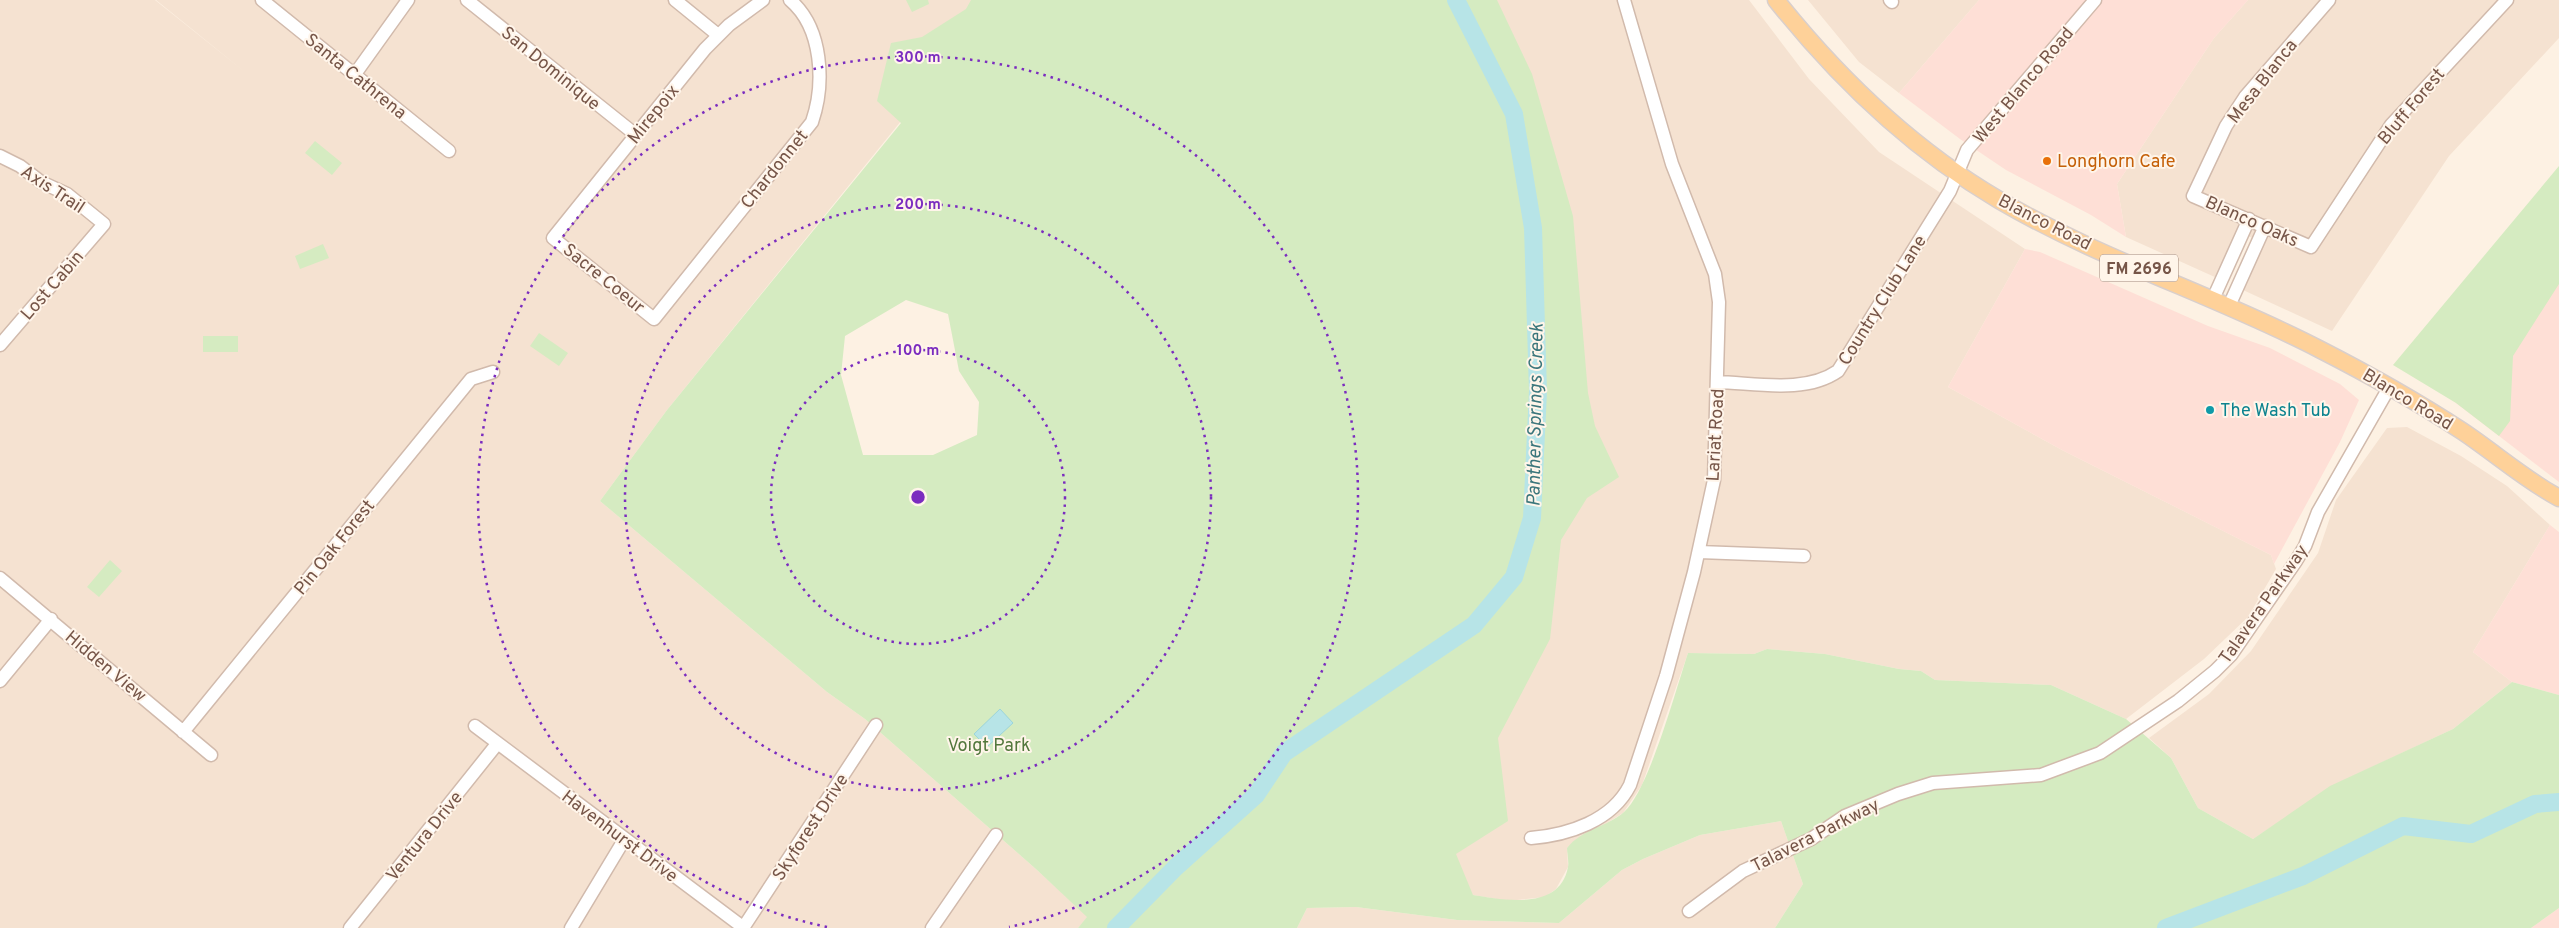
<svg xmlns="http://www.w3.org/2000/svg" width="2559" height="928" font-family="Overpass,sans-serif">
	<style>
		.residential { fill: #f5e2d1 }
		.commercial { fill: #fedfd6 }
		.green { fill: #d5ebc1; fill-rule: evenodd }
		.water { fill: #b7e4e7; stroke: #9cd5da }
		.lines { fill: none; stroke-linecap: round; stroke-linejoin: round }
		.river { stroke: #b7e4e7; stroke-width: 18 }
		.minor-casing { stroke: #d1baac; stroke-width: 15 }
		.major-casing { stroke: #d9cfcc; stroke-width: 19 }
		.minor { stroke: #fff; stroke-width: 12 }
		.major { stroke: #fed199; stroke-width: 16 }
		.ring { fill: none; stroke: #7b2cbf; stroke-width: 2.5; stroke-dasharray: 2.5 5 }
		.food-dot { fill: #e8710a; stroke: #fff5ea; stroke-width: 2 }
		.culture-dot { fill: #0f9aa8; stroke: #fff5ea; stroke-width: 2 }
		.labels { text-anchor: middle; stroke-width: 4; stroke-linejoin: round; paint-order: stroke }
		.shield { fill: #fff5ea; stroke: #9f8579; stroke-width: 1 }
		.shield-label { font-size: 16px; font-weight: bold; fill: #765548 }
		.street-label { font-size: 18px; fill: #765548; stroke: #fff5ea }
		.food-label { font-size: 18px; fill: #c56008; stroke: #fff5ea; text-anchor: start }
		.culture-label { font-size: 18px; fill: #0d838f; stroke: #fff5ea; text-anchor: start }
		.park-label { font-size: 18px; fill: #52773c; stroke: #fff5ea }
		.water-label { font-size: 19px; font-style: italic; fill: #3b767c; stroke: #fff5ea }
		.centre { fill: #7b2cbf; stroke: #fff5ea; stroke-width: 2.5 }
		.ring-label { font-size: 15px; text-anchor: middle; font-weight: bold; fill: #7b2cbf; stroke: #fff5ea; stroke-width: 4; stroke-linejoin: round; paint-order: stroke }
	</style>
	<rect width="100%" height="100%" fill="#fdf1e3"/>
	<path class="residential" d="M0 0H155L245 72 156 0H999L667 410 600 501 827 692 865 719 1037 870 1088 917 1078 928H0Z
		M1486 0H1749L1809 79 1879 152 2025 249 1948 387 2062 450 2271 555 2276 569 2248 617 2204 659 2126 719 2051 685 1935 680 1921 671 1899 669 1825 654 1767 649 1754 654 1688 653 1642 785 1623 813 1567 848 1568 867 1556 889 1545 897 1509 901 1473 895 1417 859Z
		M1808 0H1979L1899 93 1859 62Z
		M2248 0H2559V38L2449 156 2332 331 2243 290 2264 243 2237 231 2217 278 2126 237 2117 184 2214 38Z
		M2407 427 2461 456 2507 486 2550 525 2473 652 2512 682 2453 729 2338 783 2253 839 2198 808 2171 758 2149 738 2209 694 2251 651 2318 553 2336 500 2387 428Z
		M1781 821 1803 884 1775 928H1297L1307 908 1356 907 1457 920 1559 923 1622 870 1643 859 1700 835Z"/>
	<path class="commercial" d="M1979 0H2248L2214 38 2117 184 2126 237 2091 215 2006 170 1960 139 1899 93Z
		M2025 249 2040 252 2208 326 2270 348 2340 384 2359 400 2340 442 2274 564 2271 555 2062 450 1948 387Z
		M2559 270V482L2456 403Z
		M2550 525 2559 532V695L2512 682 2473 652Z
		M2559 908V928H2531Z"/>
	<path class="green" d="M906 0H928L929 4 912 12Z
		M971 0H1497L1532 74 1573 216 1588 393 1595 426 1619 477 1587 498 1561 540 1550 639 1498 738 1508 821 1456 854 1473 895C1504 900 1560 911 1568 867 1569 861 1567 853 1567 848 1582 829 1607 827 1624 812 1649 790 1676 689 1688 653L1754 654 1767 649 1825 654 1899 669 1921 671 1935 680 2051 685 2126 719 2171 758 2198 808 2253 839 2330 786 2453 729 2512 682 2559 695V908L2531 928H1775L1803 884 1781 821 1700 835 1643 859 1622 870 1559 923 1457 920 1356 907 1307 908 1297 928H1078L1087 917 1037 870 865 719 827 692 600 501 667 410 901 123 877 101 891 43 922 37 966 9ZM906 300 948 314 959 371 979 402 977 435 933 455H863L841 375 845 336Z
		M315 141 342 163 332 175 305 153Z
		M2559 166V284L2513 356 2510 421 2499 436 2456 403 2393 365Z
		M323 244 329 258 300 269 295 256Z
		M539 333 568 353 559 366 530 346Z
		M203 336H238V352H203Z
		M110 560 122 571 99 597 87 587Z"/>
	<path class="water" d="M1000 709 1013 723 987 747 974 734Z"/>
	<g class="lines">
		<path class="river" d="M1116 928 1176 867 1256 795 1284 753 1474 625 1514 577 1532 518 1538 391 1533 228 1514 114 1456 0
			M2166 928 2303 876 2403 826 2471 834 2535 804 2559 802"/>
		<defs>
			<path id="minor" d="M262 0 449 151
				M467 0 636 135
				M675 0 718 35
				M763 0 729 25 705 49 553 238 654 319 812 122C825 84 823 28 790 0
				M1890 0 1892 2
				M2329 0 2245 97 2226 126 2193 196 2311 247 2391 125 2507 0
				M355 74 408 0
				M0 156 20 166 41 182 67 194 104 224 0 345
				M2213 299 2249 219
				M2229 306 2265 226
				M1717 382C1756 383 1805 394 1838 371L1950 191 1967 150 2095 0
				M1699 552 1804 556
				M0 578 211 755
				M0 681 51 619
				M475 726 744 928
				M183 732 471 379 493 372
				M1531 838C1568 835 1612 821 1630 785L1666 676 1694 572 1714 480 1719 302 1715 274 1672 164 1624 0
				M1689 911 1743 871 1811 839 1845 816 1898 794 1933 783 2041 775 2100 753 2178 701 2215 671 2231 655 2296 561 2305 546 2318 512 2390 386
				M350 928 497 744
				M571 928 624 840
				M743 928 876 725
				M932 928 996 835"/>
			<path id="major" d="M1776 0C1839 79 1912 149 1999 200 2101 260 2215 295 2319 349 2368 374 2416 401 2462 431 2495 453 2524 479 2559 498"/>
		</defs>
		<use href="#minor" class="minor-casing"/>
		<use href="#major" class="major-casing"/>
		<use href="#minor" class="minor"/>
		<use href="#major" class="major"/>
	</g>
	<g class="ring">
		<circle cx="918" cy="497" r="147"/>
		<circle cx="918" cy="497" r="293"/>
		<path d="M827 927A440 440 0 1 1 1009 927"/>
	</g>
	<circle class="food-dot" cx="2047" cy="161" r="5"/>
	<circle class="culture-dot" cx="2210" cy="410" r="5"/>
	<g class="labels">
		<rect class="shield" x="2100" y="254.5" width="78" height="27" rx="4"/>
		<g class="shield-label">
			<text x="2139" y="274">FM 2696</text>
		</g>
		<g class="street-label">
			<text transform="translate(551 68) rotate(39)" y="6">San Dominique</text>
			<text transform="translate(356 76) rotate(39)" y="6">Santa Cathrena</text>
			<text transform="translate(2262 81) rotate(-52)" y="6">Mesa Blanca</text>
			<text transform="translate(2023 85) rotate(-50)" y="6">West Blanco Road</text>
			<text transform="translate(2411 106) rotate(-50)" y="6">Bluff Forest</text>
			<text transform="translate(653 114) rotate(-51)" y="6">Mirepoix</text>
			<text transform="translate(774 169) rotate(-51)" y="6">Chardonnet</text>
			<text transform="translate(53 189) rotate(33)" y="6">Axis Trail</text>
			<text transform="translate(2252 221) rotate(24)" y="6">Blanco Oaks</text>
			<text transform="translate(2045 222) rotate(27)" y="6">Blanco Road</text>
			<text transform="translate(604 278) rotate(39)" y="6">Sacre Coeur</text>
			<text transform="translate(52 285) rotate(-49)" y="6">Lost Cabin</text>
			<text transform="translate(1882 300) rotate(-58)" y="6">Country Club Lane</text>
			<text transform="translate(2408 399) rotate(31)" y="6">Blanco Road</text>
			<text transform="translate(1715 435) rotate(-87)" y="6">Lariat Road</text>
			<text transform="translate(334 547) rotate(-51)" y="6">Pin Oak Forest</text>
			<text transform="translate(2263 604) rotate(-55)" y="6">Talavera Parkway</text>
			<text transform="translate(106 666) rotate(40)" y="6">Hidden View</text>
			<text transform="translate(810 827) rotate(-57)" y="6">Skyforest Drive</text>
			<text transform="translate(1815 835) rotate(-27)" y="6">Talavera Parkway</text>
			<text transform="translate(424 836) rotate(-51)" y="6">Ventura Drive</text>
			<text transform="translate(620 836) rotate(37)" y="6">Havenhurst Drive</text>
		</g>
		<g class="food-label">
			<text x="2057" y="167">Longhorn Cafe</text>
		</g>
		<g class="culture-label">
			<text x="2220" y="416">The Wash Tub</text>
		</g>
		<g class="park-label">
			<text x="989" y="751">Voigt Park</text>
		</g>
		<g class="water-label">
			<text transform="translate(1534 415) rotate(-89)" y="7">Panther Springs Creek</text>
		</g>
	</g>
	<circle cx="918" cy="497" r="8" class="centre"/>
	<g class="ring-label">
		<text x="918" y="62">300 m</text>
		<text x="918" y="209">200 m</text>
		<text x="918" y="355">100 m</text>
	</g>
</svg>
